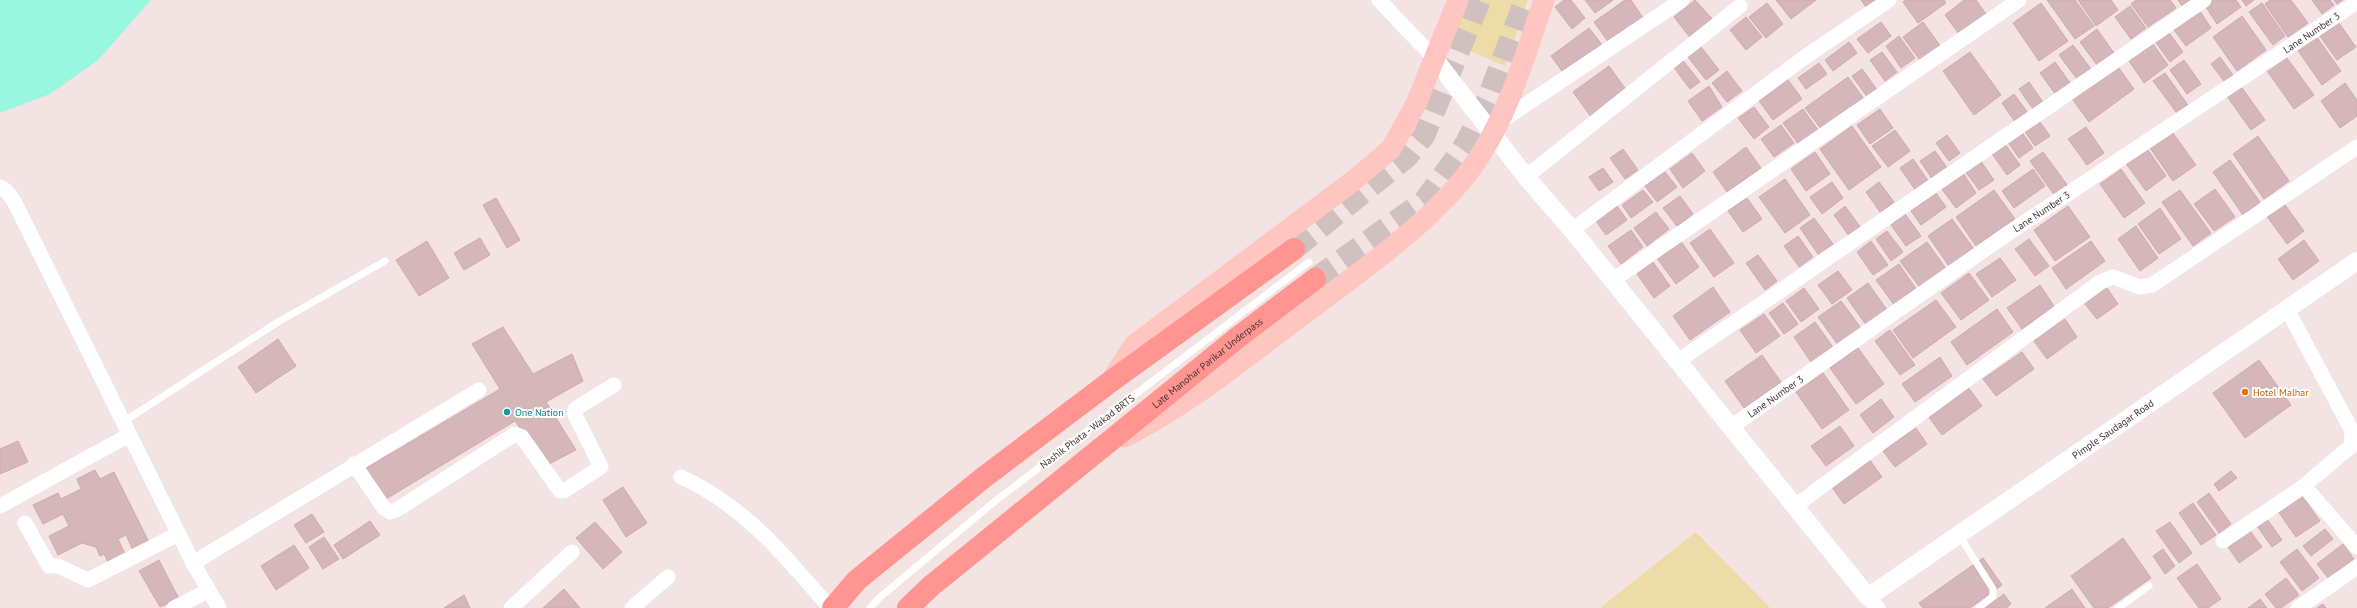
<svg xmlns="http://www.w3.org/2000/svg" width="2357" height="608" font-family="'PT Sans',sans-serif">
	<style>
		.green { fill: #ecdca7 }
		.water { fill: #98f7de }
		.building { fill: #d5b7b9; stroke: #d1a9ac }
		.lines { fill: none; stroke-linecap: round; stroke-linejoin: round }
		.primary-tunnel { stroke: #d0c0bf; stroke-width: 22; stroke-dasharray: 22 11; stroke-linecap: butt }
		.service { stroke: #fff; stroke-width: 7 }
		.minor { stroke: #fff; stroke-width: 15 }
		.tertiary { stroke: #fff; stroke-width: 18 }
		.secondary { stroke: #ffc6c1; stroke-width: 21 }
		.primary { stroke: #ff9490; stroke-width: 22 }
		.food-dot { fill: #e8710a; stroke: #fff; stroke-width: 1.5 }
		.culture-dot { fill: #0f9aa8; stroke: #fff; stroke-width: 1.5 }
		.labels { text-anchor: middle; stroke-width: 4; stroke-linejoin: round; paint-order: stroke }
		.street-label { font-size: 10px; fill: #453234; stroke: #fff }
		.food-label { font-size: 10px; fill: #c56008; stroke: #fff; text-anchor: start }
		.culture-label { font-size: 10px; fill: #0d838f; stroke: #fff; text-anchor: start }
	</style>
	<rect width="100%" height="100%" fill="#f3e3e2"/>
	<path class="green" d="M1461 0H1528L1505 66 1442 39Z
		M1696 532 1770 608H1600Z"/>
	<path class="water" d="M0 0H151L98 60 50 94 0 113Z"/>
	<path class="building" d="M1564 0H1571L1585 18 1572 29 1555 7Z
		M1585 0H1613L1595 13Z
		M1625 0H1631L1643 18 1609 43 1594 22Z
		M1695 0 1715 22 1692 40 1674 17Z
		M1776 0H1816L1791 19Z
		M1861 0H1876L1866 7Z
		M1905 0H1944L1946 3 1918 23 1903 2Z
		M1964 0H1976L1986 14 1959 34 1945 15Z
		M2047 0H2075L2094 26 2075 39Z
		M2078 0H2111L2118 10 2096 26Z
		M2136 0H2170L2176 8 2148 27 2131 4Z
		M2178 0H2191L2182 6Z
		M2210 0H2236L2241 7 2217 24 2204 4Z
		M2242 0H2254L2246 6Z
		M2270 0H2291L2308 23 2288 37 2265 4Z
		M2312 0H2330L2334 5 2322 14Z
		M2334 0H2343L2337 4Z
		M1767 3 1783 24 1766 38 1749 17Z
		M2041 3 2068 41 2039 61 2013 23Z
		M2262 3 2285 36 2273 45 2249 12Z
		M2130 6 2146 28 2131 39 2115 17Z
		M2200 11 2211 28 2186 46 2174 30Z
		M2242 16 2266 50 2237 71 2213 37Z
		M1746 17 1762 37 1746 50 1730 30Z
		M2336 19 2356 47 2337 60 2317 32Z
		M1881 22 1891 36 1868 53 1857 39Z
		M1923 22 1942 48 1922 63 1903 37Z
		M1589 28 1603 46 1564 74 1551 56Z
		M2097 29 2114 53 2097 65 2080 42Z
		M2167 30 2183 52 2170 62 2154 40Z
		M2313 32 2341 71 2322 85 2294 45Z
		M1899 36 1915 58 1901 68 1886 46Z
		M1849 42 1857 53 1833 71 1825 60Z
		M1698 43 1719 70 1706 80 1685 53Z
		M2153 44 2168 65 2144 83 2129 61Z
		M2073 45 2091 69 2077 79 2059 55Z
		M1882 52 1897 72 1885 81 1870 60Z
		M1970 52 2001 95 1974 115 1943 71Z
		M2284 54 2314 95 2294 109 2265 68Z
		M2220 57 2233 75 2224 81 2211 64Z
		M1681 58 1700 82 1690 89 1672 65Z
		M2184 60 2201 84 2187 94 2170 70Z
		M2055 62 2071 84 2056 95 2040 73Z
		M1819 63 1827 74 1806 89 1798 78Z
		M2116 64 2134 89 2089 122 2070 96Z
		M1609 66 1627 91 1591 117 1573 92Z
		M1862 69 1878 91 1868 98 1852 76Z
		M1727 71 1742 91 1727 102 1712 83Z
		M2165 73 2190 108 2179 116 2153 81Z
		M1786 77 1802 99 1773 120 1757 98Z
		M1848 77 1864 99 1822 130 1805 108Z
		M2029 82 2043 102 2033 109 2019 89Z
		M2345 83 2357 100V116L2340 128 2321 101Z
		M2240 85 2265 120 2251 130 2226 95Z
		M1709 86 1722 107 1702 121 1688 101Z
		M2014 94 2028 113 2015 122 2002 103Z
		M1754 107 1769 127 1754 139 1738 118Z
		M1803 109 1818 130 1799 145 1783 123Z
		M1880 109 1893 128 1870 144 1857 125Z
		M2037 118 2050 136 2035 146 2023 129Z
		M1781 125 1794 143 1774 157 1761 139Z
		M1852 126 1881 167 1849 190 1820 149Z
		M2086 127 2104 153 2087 165 2068 139Z
		M2170 129 2196 165 2173 181 2148 145Z
		M1895 130 1910 151 1888 167 1872 146Z
		M2021 131 2033 148 2019 158 2007 141Z
		M1947 135 1960 153 1949 161 1936 143Z
		M2258 136 2289 181 2264 199 2233 154Z
		M2003 141 2020 165 2007 175 1990 151Z
		M1746 147 1761 168 1727 192 1713 172Z
		M2146 147 2166 176 2146 191 2125 162Z
		M1623 149 1638 170 1625 179 1610 158Z
		M1935 151 1948 169 1933 180 1920 161Z
		M1815 152 1830 174 1806 191 1791 169Z
		M2043 152 2068 186 2055 196 2030 161Z
		M1692 153 1705 171 1683 188 1670 169Z
		M1913 159 1929 182 1916 191 1900 168Z
		M1980 160 1994 180 1979 190 1965 171Z
		M2230 160 2260 202 2243 215 2213 172Z
		M1603 168 1613 182 1599 191 1589 177Z
		M2033 169 2045 186 2014 208 2002 191Z
		M2121 169 2145 203 2124 218 2100 184Z
		M1665 172 1677 187 1657 202 1645 186Z
		M1963 173 1976 193 1956 208 1942 189Z
		M1785 179 1810 215 1785 233 1759 197Z
		M1832 182 1843 198 1822 214 1810 197Z
		M1879 182 1894 202 1880 212 1866 192Z
		M2215 189 2235 217 2214 231 2194 204Z
		M1643 190 1653 202 1631 218 1622 205Z
		M1994 190 2015 219 1976 246 1956 217Z
		M2180 190 2211 233 2193 246 2162 202Z
		M1936 193 1946 207 1921 225 1911 211Z
		M1680 196 1693 214 1677 226 1663 208Z
		M496 198 520 240 507 248 483 205Z
		M1747 198 1762 219 1743 232 1728 211Z
		M2283 202 2304 231 2287 244 2266 215Z
		M1617 206 1627 220 1606 235 1596 221Z
		M1845 206 1861 228 1849 236 1834 215Z
		M2068 206 2090 237 2055 261 2034 230Z
		M2160 208 2181 239 2159 254 2138 224Z
		M1656 212 1669 229 1647 246 1634 228Z
		M1905 214 1921 236 1906 246 1891 225Z
		M1814 218 1833 244 1818 254 1800 228Z
		M1952 219 1974 249 1949 266 1928 236Z
		M2136 226 2158 258 2140 271 2118 239Z
		M1710 229 1734 263 1714 277 1690 243Z
		M1631 230 1643 247 1621 264 1608 246Z
		M1887 231 1903 252 1891 261 1876 239Z
		M1798 236 1813 257 1799 267 1784 246Z
		M480 238 490 255 464 270 454 253Z
		M2029 239 2049 266 2035 276 2015 249Z
		M1680 240 1699 267 1676 284 1656 257Z
		M2304 240 2319 261 2293 280 2278 259Z
		M427 241 449 278 419 296 396 260Z
		M1871 241 1888 265 1873 275 1857 252Z
		M2091 241 2105 261 2066 289 2052 268Z
		M1927 242 1947 270 1921 289 1900 261Z
		M1758 255 1777 281 1765 290 1746 263Z
		M2000 258 2016 280 1992 297 1976 274Z
		M1653 262 1670 286 1654 298 1637 274Z
		M1899 264 1917 290 1895 306 1876 280Z
		M1838 271 1852 290 1832 304 1818 285Z
		M1969 273 1989 300 1961 320 1941 293Z
		M1868 283 1887 310 1866 325 1847 298Z
		M2040 285 2054 306 2022 329 2007 308Z
		M1713 287 1730 312 1690 340 1673 316Z
		M1804 288 1819 309 1801 322 1786 301Z
		M2107 288 2118 304 2097 319 2085 304Z
		M1936 300 1956 327 1913 358 1893 330Z
		M1841 301 1861 328 1838 345 1818 317Z
		M1783 303 1798 324 1784 334 1769 313Z
		M1997 309 2013 332 1967 365 1951 342Z
		M1764 314 1780 336 1756 353 1740 330Z
		M2065 319 2077 337 2047 359 2034 341Z
		M1815 322 1833 347 1811 362 1794 337Z
		M503 327 533 374 572 354 583 381 546 402 576 450 547 465 515 421 386 499 363 470 500 389 472 344Z
		M1890 330 1915 365 1900 375 1875 341Z
		M278 339 296 366 256 393 238 367Z
		M1858 348 1884 384 1856 404 1830 368Z
		M2022 352 2034 369 1996 396 1983 379Z
		M1762 355 1781 382 1744 408 1725 381Z
		M1940 357 1952 376 1915 402 1902 384Z
		M2259 360 2291 405 2245 438 2213 393Z
		M1823 373 1849 410 1822 429 1796 392Z
		M1968 387 1982 406 1942 435 1928 416Z
		M1881 399 1894 417 1873 433 1860 415Z
		M1840 426 1854 446 1826 466 1811 446Z
		M1916 428 1927 444 1895 467 1883 451Z
		M18 441 28 462 0 474V449Z
		M1869 459 1882 477 1844 504 1831 486Z
		M95 470 100 479 114 472 149 542 133 550 126 535 118 539 125 554 108 562 104 554 100 556 96 547 82 543 58 555 49 536 69 526 63 514 43 524 33 505 58 493 61 499 81 489 77 479Z
		M2231 471 2237 478 2219 491 2214 484Z
		M623 487 647 523 626 537 603 500Z
		M2209 493 2231 524 2219 533 2197 502Z
		M2300 493 2320 521 2296 537 2277 510Z
		M2193 503 2216 535 2201 545 2179 513Z
		M312 514 324 532 306 543 294 525Z
		M2267 519 2282 540 2272 547 2257 526Z
		M370 521 380 535 343 559 334 545Z
		M595 522 622 552 603 569 576 538Z
		M2170 522 2192 553 2179 563 2156 531Z
		M2248 528 2262 547 2239 563 2226 544Z
		M2325 529 2333 539 2311 556 2303 546Z
		M324 537 339 559 323 569 309 547Z
		M2123 538 2151 578 2108 608H2094L2071 576Z
		M2343 544 2354 559 2329 579 2317 564Z
		M294 545 309 568 276 590 261 566Z
		M2163 549 2175 566 2165 574 2153 556Z
		M2297 549 2319 578 2302 591 2280 562Z
		M1983 558 2002 585 1970 608H1923L1919 603Z
		M159 560 179 599 160 607 139 571Z
		M2197 564 2221 599 2208 608H2199L2177 578Z
		M2286 578 2299 595 2281 608H2276L2265 594Z
		M564 589 580 608H543Z
		M2072 589 2085 608H2045Z
		M2004 594 2011 604 2006 608H1985Z
		M464 595 470 608H444Z
		M2260 599 2267 608H2248Z
		M2323 604 2326 608H2317Z"/>
	<g class="lines">
		<path class="primary-tunnel" d="M1294 249 1407 157 1424 136 1480 0
			M1315 279 1424 201 1447 170 1466 143 1488 98 1525 0"/>
		<path class="service" d="M123 422 278 322 385 261
			M1959 535 1993 589V596L1979 608
			M870 608 879 598 994 502 1309 262
			M2118 608 2149 586"/>
		<g class="minor">
			<path d="M1379 0 1434 58"/>
			<path d="M1497 124 1682 0"/>
			<path d="M1526 177 1740 6"/>
			<path d="M0 187 7 191 15 203 193 563 219 608"/>
			<path d="M1572 230 1805 57 1889 0"/>
			<path d="M1613 280 2019 0"/>
			<path d="M2287 309 2352 431 2351 446 2304 486 2357 547"/>
			<path d="M1678 361 2204 0"/>
			<path id="s1" d="M1731 427 2007 234 2357 2"/>
			<path d="M354 464 384 508 390 512 398 509 515 434 522 437 560 491H564L601 467 574 413 575 409 614 385"/>
			<path d="M681 477C744 505 786 557 830 608"/>
			<path d="M0 506 129 435"/>
			<path d="M1795 506 2100 282 2113 277 2140 287 2152 285 2357 147"/>
			<path d="M25 523 49 566H58L88 580 178 534"/>
			<path d="M2223 541 2304 486"/>
			<path d="M193 563 479 390"/>
			<path d="M1868 597 1878 608"/>
			<path d="M174 608 208 591"/>
			<path d="M511 608 572 552"/>
			<path d="M632 608 668 577"/>
			<path d="M2298 608 2357 567"/>
		</g>
		<path class="tertiary" id="s2" d="M1434 58 1526 177 1572 230 1868 597 2357 261"/>
		<path class="secondary" d="M1111 381 1134 345 1353 181 1391 149 1416 104 1458 0
			M1124 437C1187 406 1243 359 1300 317 1359 272 1442 217 1481 154 1511 107 1526 52 1544 0"/>
		<g class="primary">
			<path d="M833 608 857 580 983 478 1110 382 1294 249"/>
			<path id="s3" d="M908 608 931 586 1237 338 1315 279"/>
		</g>
	</g>
	<circle class="food-dot" cx="2245" cy="392" r="4"/>
	<circle class="culture-dot" cx="507" cy="412" r="4"/>
	<g class="labels">
		<g class="street-label">
			<text dy="4" stroke="none"><textPath href="#s1" startOffset="702">Lane Number 3</textPath></text>
			<text dy="4" stroke="none"><textPath href="#s1" startOffset="378">Lane Number 3</textPath></text>
			<text dy="4" stroke="none"><textPath href="#s3" startOffset="387">Late Manohar Parikar Underpass</textPath></text>
			<text dy="4" stroke="none"><textPath href="#s1" startOffset="54">Lane Number 3</textPath></text>
			<text dy="4" stroke="none"><textPath href="#s2" startOffset="989">Pimple Saudagar Road</textPath></text>
			<text transform="translate(1087 431) rotate(-37)" y="4">Nashik Phata - Wakad BRTS</text>
		</g>
		<g class="food-label">
			<text x="2253" y="396">Hotel Malhar</text>
		</g>
		<g class="culture-label">
			<text x="515" y="416">One Nation</text>
		</g>
	</g>
</svg>
